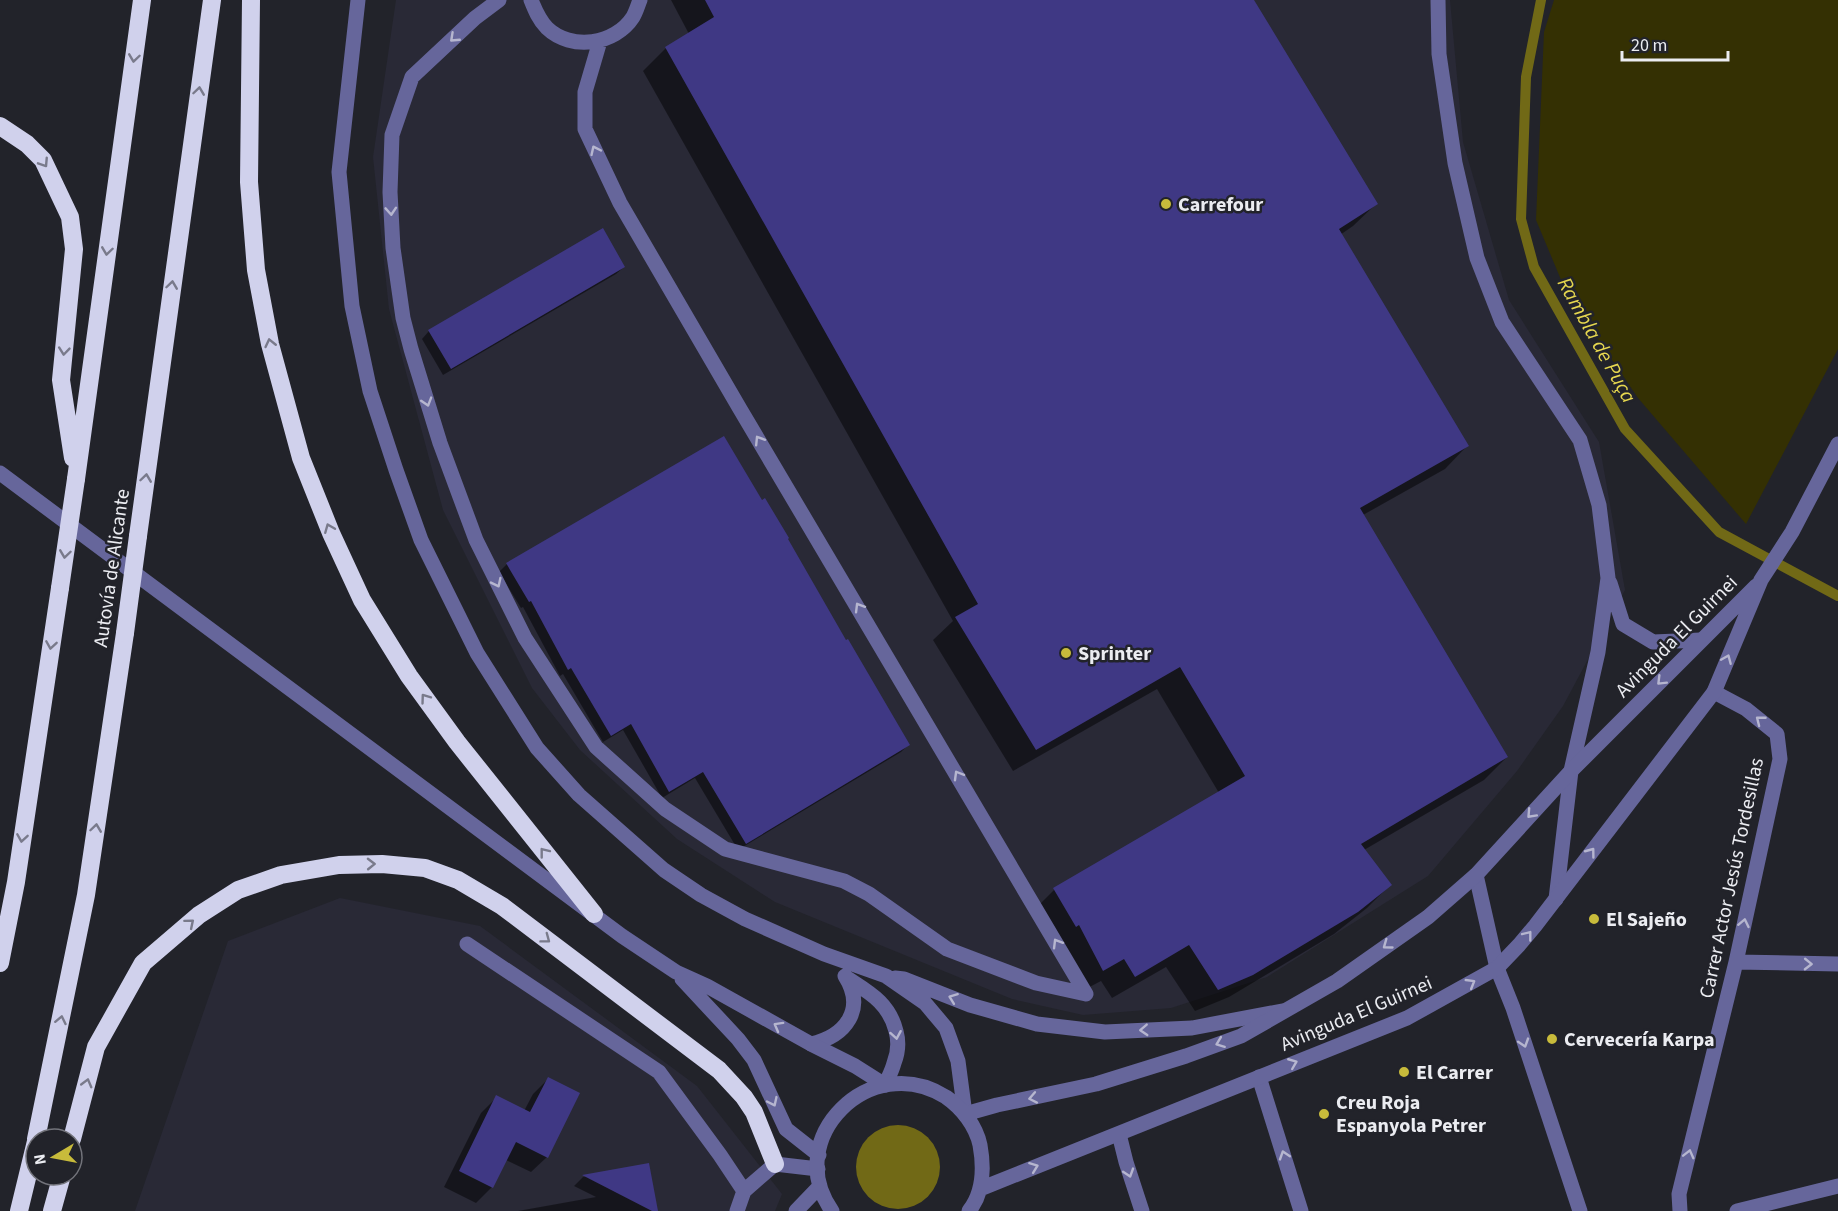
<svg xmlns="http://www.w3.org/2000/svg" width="1838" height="1211" font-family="'Source Sans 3',sans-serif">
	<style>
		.built { fill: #292936 }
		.green { fill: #343003 }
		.water { fill: #716916 }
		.shadow { fill: #0007 }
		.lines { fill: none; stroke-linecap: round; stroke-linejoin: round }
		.stream { stroke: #716916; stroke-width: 10 }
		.building { fill: #3f3884 }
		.service { stroke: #66669b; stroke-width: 15 }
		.minor { stroke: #66669b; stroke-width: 15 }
		.tertiary { stroke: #66669b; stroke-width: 15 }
		.motorway { stroke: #d0d1ec; stroke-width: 18 }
		.motorway-bridge { stroke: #d0d1ec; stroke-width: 18 }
		.oneway { stroke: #b6b6cf }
		.oneway2 { stroke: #797a8b }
		.poi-dot { fill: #c8bb3b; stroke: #22232a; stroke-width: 2 }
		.labels { text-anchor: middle; stroke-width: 5; stroke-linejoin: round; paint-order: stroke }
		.poi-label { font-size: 20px; font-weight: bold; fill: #ebecf1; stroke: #22232a; text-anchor: start }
		.street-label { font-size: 20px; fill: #ebecf1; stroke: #22232a }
		.water-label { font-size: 21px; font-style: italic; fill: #e6d74f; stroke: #22232a }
	</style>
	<rect width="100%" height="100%" fill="#22232a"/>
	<path class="built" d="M396 0H1450L1463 142 1509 300 1599 442 1625 590 1563 706 1517 771 1428 876 1267 977 1171 1008 1083 1015 1012 999 775 902 677 839 580 750 532 688 443 510 389 309 373 157Z
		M340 898 480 926 697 1086 782 1194 775 1211H135L228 941Z"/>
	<path class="green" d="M1554 0H1838V349L1746 524 1638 398 1567 294 1536 220 1544 32Z"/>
	<path class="water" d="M856 1167a42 42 0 1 1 84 0a42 42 0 1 1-84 0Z"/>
	<path class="shadow" d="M671 0H1253L1376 204 1353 226 1340 235 1467 446 1445 469 1363 515 1507 757 1484 780 1364 850 1390 885 1367 908 1334 934 1229 997 1195 1011 1166 967 1112 998 1101 981 1080 992 1032 912 1054 890 1219 793 1157 689 1013 771 933 640 953 621 643 71 666 48 689 34Z
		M624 267 616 274 443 375 422 339 429 331Z
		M786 540 908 745 901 752 738 850 695 778 662 798 623 730 603 742 563 674 560 676 523 607 521 608 499 572 507 564Z
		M548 1079 547 1157 531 1172 506 1160 492 1187 476 1203 444 1187 481 1113 497 1097 524 1111 533 1094Z
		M648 1165 656 1211H518L596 1197 574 1186 583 1177Z"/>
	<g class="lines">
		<path class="stream" d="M1541 0 1526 77 1521 219 1534 267 1625 429 1719 532 1838 596"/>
	</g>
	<path class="building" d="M705 0H1254L1378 204 1339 229 1469 446 1360 508 1508 757 1361 844 1392 885 1358 912 1253 975 1218 990 1189 945 1135 977 1124 959 1103 971 1079 925 1076 927 1053 888 1245 776 1180 667 1036 750 955 617 978 604 665 47 714 17Z
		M603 228 625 267 451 369 428 330Z
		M724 436 762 500 765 498 789 538 788 539 846 640 848 639 910 745 746 844 703 772 669 792 631 724 611 736 571 668 568 670 531 601 529 602 506 563Z
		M548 1077 580 1093 548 1158 516 1142 493 1188 459 1171 496 1095 530 1112Z
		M649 1163 658 1211H652L582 1175Z"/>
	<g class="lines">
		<path class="service" d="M358 0 339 172 352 306 370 391 396 470 421 540 477 653 537 748 579 795 664 870 701 895 745 919 824 954 886 976 925 1003 946 1028 958 1061 965 1114
			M499 0 475 18 412 77 392 135 390 192 393 248 403 318 411 349 440 443 476 540 525 638 596 747 665 809 725 849 844 881 869 894 947 949 1036 983 1086 994
			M531 0C535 10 539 20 547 28 571 51 615 45 633 17 636 12 638 5 640 0
			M1438 0 1439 54 1455 163 1477 258 1502 322 1580 440 1599 505 1608 578 1598 652 1571 771 1556 899
			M600 41 585 92V129L620 203 740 409 1086 994
			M1610 583 1623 624 1653 642 1701 640
			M467 944 659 1072 720 1155 744 1191 737 1211
			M847 978C870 993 889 1003 896 1031 899 1042 898 1053 894 1063 892 1071 888 1078 885 1085
			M895 978 904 979 970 1005 1037 1024 1105 1032 1192 1028 1282 1011
			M811 1044C846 1036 866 1009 845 976
			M744 1191 775 1164"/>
		<path class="minor" d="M1476 875 1497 968 1513 1008 1580 1211
			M1736 962 1838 964
			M1259 1077 1301 1211
			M1119 1134 1126 1162 1142 1211
			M775 1164 818 1169
			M1680 1211 1679 1194 1736 962 1780 759 1777 734 1746 709 1714 692
			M1737 1211 1838 1186"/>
		<path class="tertiary" d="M0 473 622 936 676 972 707 986 811 1044 855 1066 885 1085
			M682 979 738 1039 754 1060 786 1129 819 1155
			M965 1114 997 1105 1096 1084 1186 1056 1241 1036 1337 981 1428 917 1476 875 1571 771 1756 586
			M980 1189 1407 1018 1497 968 1519 945 1535 926 1714 692 1761 580 1792 532 1838 444
			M796 1211 820 1186
			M832 1211C781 1139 870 1049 946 1097 962 1108 976 1126 980 1145 984 1167 984 1192 969 1211"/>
		<path class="motorway" d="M251 0 249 182 256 270 270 344 301 458 331 533 362 600 409 676 457 742 594 914
			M0 126 27 144 43 160 70 217 74 249 61 380 73 458
			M76 479 142 0
			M138 536 212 0
			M0 963 16 882 60 588
			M36 1139 86 895 125 633
			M72 1139 96 1047 143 963 199 915 238 890 281 875 339 865 382 864 425 868 458 880 502 906 719 1070 744 1097 754 1112 775 1164
			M19 1211 36 1141
			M52 1211 62 1175"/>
		<path class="motorway-bridge" d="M60 588 76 479
			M125 633 138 536"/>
	</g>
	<defs><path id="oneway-chevron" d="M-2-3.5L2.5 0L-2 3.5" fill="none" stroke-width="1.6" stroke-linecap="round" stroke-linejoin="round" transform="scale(1.5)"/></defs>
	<g class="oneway">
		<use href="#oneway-chevron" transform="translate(454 38) rotate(137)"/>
		<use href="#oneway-chevron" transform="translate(595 150) rotate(-115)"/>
		<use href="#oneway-chevron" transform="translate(391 211) rotate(86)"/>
		<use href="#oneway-chevron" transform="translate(427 402) rotate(73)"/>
		<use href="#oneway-chevron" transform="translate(759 440) rotate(-122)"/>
		<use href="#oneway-chevron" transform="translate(497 583) rotate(64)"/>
		<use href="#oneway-chevron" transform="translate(859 607) rotate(-121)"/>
		<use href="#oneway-chevron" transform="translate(1727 659) rotate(-67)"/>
		<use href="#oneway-chevron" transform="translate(1661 681) rotate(135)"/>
		<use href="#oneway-chevron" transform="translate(1760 720) rotate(-142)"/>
		<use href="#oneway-chevron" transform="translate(958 775) rotate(-120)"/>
		<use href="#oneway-chevron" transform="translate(1531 814) rotate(133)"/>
		<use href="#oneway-chevron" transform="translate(1591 852) rotate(-53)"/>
		<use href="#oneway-chevron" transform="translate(1744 923) rotate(-78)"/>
		<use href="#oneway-chevron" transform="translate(1528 935) rotate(-52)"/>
		<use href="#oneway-chevron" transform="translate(1057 943) rotate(-121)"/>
		<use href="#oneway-chevron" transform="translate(1387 945) rotate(144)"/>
		<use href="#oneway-chevron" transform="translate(1808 964) rotate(1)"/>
		<use href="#oneway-chevron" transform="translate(1471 983) rotate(-31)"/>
		<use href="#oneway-chevron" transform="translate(953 998) rotate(-159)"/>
		<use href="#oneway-chevron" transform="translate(778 1026) rotate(-151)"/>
		<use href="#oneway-chevron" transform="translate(1144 1030) rotate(177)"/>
		<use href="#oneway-chevron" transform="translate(896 1035) rotate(80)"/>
		<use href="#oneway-chevron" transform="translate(1220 1043) rotate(159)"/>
		<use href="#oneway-chevron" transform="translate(1524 1043) rotate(72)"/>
		<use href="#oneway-chevron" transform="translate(1293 1063) rotate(-22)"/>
		<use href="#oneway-chevron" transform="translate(1033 1098) rotate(169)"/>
		<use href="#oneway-chevron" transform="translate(773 1102) rotate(65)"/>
		<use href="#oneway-chevron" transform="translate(1689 1154) rotate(-76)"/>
		<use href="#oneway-chevron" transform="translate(1284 1155) rotate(-108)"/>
		<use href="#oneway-chevron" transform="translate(1034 1167) rotate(-21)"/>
		<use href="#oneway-chevron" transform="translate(1129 1173) rotate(72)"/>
	</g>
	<g class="oneway2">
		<use href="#oneway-chevron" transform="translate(134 58) rotate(98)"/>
		<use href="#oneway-chevron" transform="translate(199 91) rotate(-82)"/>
		<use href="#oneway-chevron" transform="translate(44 163) rotate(57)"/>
		<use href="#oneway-chevron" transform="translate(107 251) rotate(98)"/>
		<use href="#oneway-chevron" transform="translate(172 285) rotate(-82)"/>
		<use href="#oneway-chevron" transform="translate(270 343) rotate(-103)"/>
		<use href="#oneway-chevron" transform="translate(64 351) rotate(96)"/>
		<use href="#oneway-chevron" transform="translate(146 478) rotate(-82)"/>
		<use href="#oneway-chevron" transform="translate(329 528) rotate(-112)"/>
		<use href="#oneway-chevron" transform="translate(65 554) rotate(98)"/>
		<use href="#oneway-chevron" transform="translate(51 645) rotate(99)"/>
		<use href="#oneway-chevron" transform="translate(425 698) rotate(-126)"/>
		<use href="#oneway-chevron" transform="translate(96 828) rotate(-82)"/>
		<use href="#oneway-chevron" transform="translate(22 838) rotate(99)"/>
		<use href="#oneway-chevron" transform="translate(544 852) rotate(-128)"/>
		<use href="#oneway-chevron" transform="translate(371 864) rotate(-1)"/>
		<use href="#oneway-chevron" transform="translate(190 923) rotate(-40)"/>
		<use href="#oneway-chevron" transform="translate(546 939) rotate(37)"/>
		<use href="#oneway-chevron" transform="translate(61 1020) rotate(-78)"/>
		<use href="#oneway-chevron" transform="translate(87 1083) rotate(-75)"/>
	</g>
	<g class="poi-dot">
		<circle cx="1166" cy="204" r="6"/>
		<circle cx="1066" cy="653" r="6"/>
		<circle cx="1594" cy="919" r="6"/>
		<circle cx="1552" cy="1039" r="6"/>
		<circle cx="1404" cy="1072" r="6"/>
		<circle cx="1324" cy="1114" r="6"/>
	</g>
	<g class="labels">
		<g class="poi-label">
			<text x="1178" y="211">Carrefour</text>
			<text x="1078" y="660">Sprinter</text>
			<text x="1606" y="926">El Sajeño</text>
			<text x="1564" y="1046">Cervecería Karpa</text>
			<text x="1416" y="1079">El Carrer</text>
			<text x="1336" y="1109">Creu Roja<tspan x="1336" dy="23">Espanyola Petrer</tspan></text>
		</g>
		<g class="street-label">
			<text transform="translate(111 568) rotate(-82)" y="7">Autovía de Alicante</text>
			<text transform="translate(1676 636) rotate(-45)" y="7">Avinguda El Guirnei</text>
			<text transform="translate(1731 878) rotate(-78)" y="7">Carrer Actor Jesús Tordesillas</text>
			<text transform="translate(1356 1013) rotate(-23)" y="7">Avinguda El Guirnei</text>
		</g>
		<g class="water-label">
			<text transform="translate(1597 340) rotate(61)" y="7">Rambla de Puça</text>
		</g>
	</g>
	<g transform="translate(54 1157) rotate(260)"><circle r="28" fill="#22232a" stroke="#72737a" stroke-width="1.5"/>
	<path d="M0-4.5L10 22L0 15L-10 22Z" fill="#c8bb3b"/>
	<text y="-9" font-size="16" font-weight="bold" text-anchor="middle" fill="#ebecf1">N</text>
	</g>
	<path d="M1622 51v9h106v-9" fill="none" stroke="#ebecf1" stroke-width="3"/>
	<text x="1631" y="51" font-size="18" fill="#ebecf1" stroke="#22232a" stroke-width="4.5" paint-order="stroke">20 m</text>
</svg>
